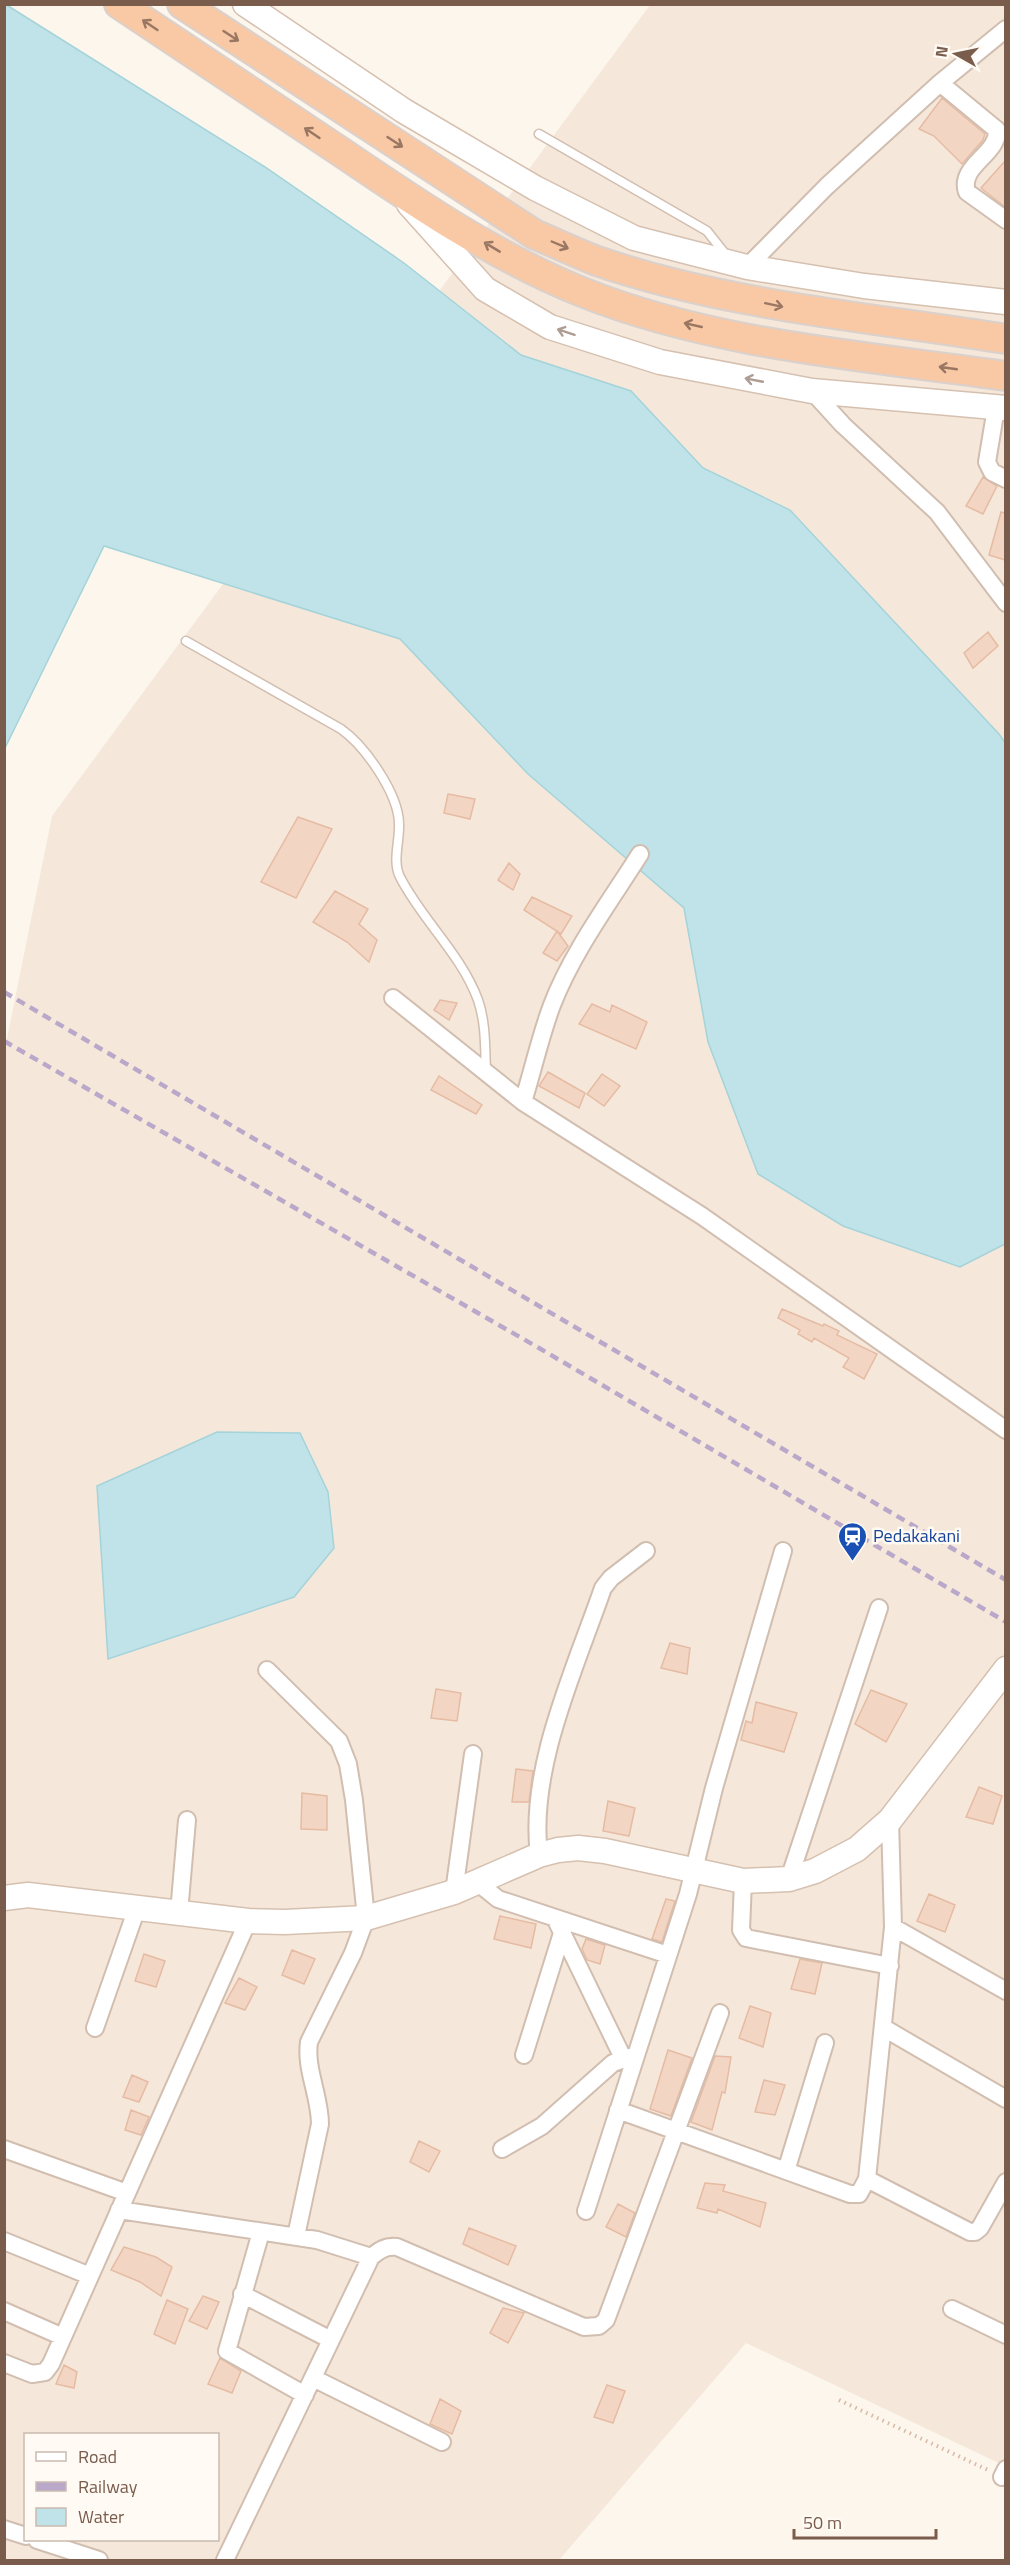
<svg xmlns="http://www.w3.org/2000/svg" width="1010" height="2565" font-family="'Titillium Web',sans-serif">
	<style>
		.residential { fill: #f5e8da; fill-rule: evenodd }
		.water { fill: #bfe3e8; stroke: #a5d3da; stroke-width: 1.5 }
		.building { fill: #f3d5c3; stroke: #e6bba3; stroke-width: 1.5 }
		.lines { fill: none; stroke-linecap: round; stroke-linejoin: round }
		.service-casing { stroke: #d1beb0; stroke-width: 11 }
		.minor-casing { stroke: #d1beb0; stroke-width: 20 }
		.secondary-casing { stroke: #d6c0b0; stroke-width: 27 }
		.trunk-casing { stroke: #dad1cd; stroke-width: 32 }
		.path { stroke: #d9b8a5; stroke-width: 4; stroke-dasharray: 1.5 4.5; stroke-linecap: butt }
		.service { stroke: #fff; stroke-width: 8 }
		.minor { stroke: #fff; stroke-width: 16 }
		.secondary { stroke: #fff; stroke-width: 24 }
		.trunk { stroke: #f9c8a4; stroke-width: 28 }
		.rail { stroke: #b9a8c9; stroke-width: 4.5; stroke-dasharray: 9 6; stroke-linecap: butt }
		.oneway { stroke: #9a7763 }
		.oneway2 { stroke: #af9d94 }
		.labels { text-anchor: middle; stroke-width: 5; stroke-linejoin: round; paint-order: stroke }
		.transit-label { font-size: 18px; fill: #164399; stroke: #fffaf3; text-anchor: start }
	</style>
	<rect width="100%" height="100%" fill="#fdf6ec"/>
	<path class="residential" d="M650 5H1005V2466L746 2343 559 2560H5L4 1053 52 816ZM26 2434H218V2540H26Z"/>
	<path class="water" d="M5 4 265 167 404 263 521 355 631 391 703 468 790 510 999 734 1006 744 1005 1244 960 1267 843 1226 758 1174 708 1042 684 908 528 774 400 639 104 546 5 748Z
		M217 1432 300 1433 328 1492 334 1548 294 1597 108 1659 97 1486Z"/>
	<path class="building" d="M942 98 985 134 983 140 962 164 934 136 919 129Z
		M1005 161V207L981 188Z
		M983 477 997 486 983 514 966 506Z
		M1001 512 1005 513V560L989 555Z
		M988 632 998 646 973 668 964 653Z
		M448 794 475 799 470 819 444 813Z
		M298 817 332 829 296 898 261 882Z
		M509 863 520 874 513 890 498 880Z
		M335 891 368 909 359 924 377 940 369 962 347 942 313 922Z
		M532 897 572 916 561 934 524 910Z
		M557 931 568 946 557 961 543 953Z
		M440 1000 457 1003 449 1020 434 1010Z
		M592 1004 610 1012 612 1005 647 1022 636 1049 579 1024Z
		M548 1072 585 1093 579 1108 539 1086Z
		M602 1074 620 1086 604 1106 587 1094Z
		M439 1076 482 1105 476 1114 431 1090Z
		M782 1309 823 1326 824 1324 839 1331 837 1335 877 1354 864 1379 843 1367 849 1358 814 1338 812 1342 798 1334 800 1330 778 1318Z
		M670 1643 690 1648 687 1674 661 1668Z
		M436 1689 461 1693 457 1721 431 1718Z
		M871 1690 907 1704 886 1742 855 1724Z
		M756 1702 797 1713 784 1752 741 1740 746 1721 752 1723Z
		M516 1769 533 1771 529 1802H512Z
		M979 1787 1002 1796 993 1824 966 1817Z
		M302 1793 327 1796V1830L301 1829Z
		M608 1801 635 1808 629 1836 603 1831Z
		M929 1894 955 1905 945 1932 917 1921Z
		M666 1899 675 1901 662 1942 652 1939Z
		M500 1916 536 1924 531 1948 494 1939Z
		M586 1939 605 1945 600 1964 587 1960 582 1949Z
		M292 1950 315 1959 304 1984 282 1975Z
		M144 1954 165 1961 156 1987 135 1981Z
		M800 1959 822 1963 815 1994 791 1989Z
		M239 1978 257 1987 245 2010 225 2003Z
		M750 2006 771 2013 763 2047 739 2038Z
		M668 2050 692 2058 671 2116 650 2109Z
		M715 2056 731 2057 725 2093 722 2092 712 2130 691 2122Z
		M132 2075 148 2082 139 2102 123 2097Z
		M764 2080 785 2085 775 2115 755 2112Z
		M131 2110 149 2117 141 2135 125 2130Z
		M419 2141 440 2151 429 2172 410 2162Z
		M705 2183 725 2185 723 2191 766 2203 760 2227 718 2209 717 2213 697 2208Z
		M618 2204 635 2213 626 2237 606 2227Z
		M469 2228 516 2246 508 2265 463 2244Z
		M124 2247 156 2257 172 2267 161 2296 140 2282 111 2270Z
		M203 2296 219 2302 207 2329 189 2321Z
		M167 2300 188 2309 175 2344 154 2334Z
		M503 2308 524 2313 508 2343 490 2333Z
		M220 2358 241 2371 232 2393 208 2384Z
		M64 2365 77 2372 74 2388 56 2384Z
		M607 2385 625 2391 613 2423 594 2417Z
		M440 2399 461 2411 452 2434 430 2424Z"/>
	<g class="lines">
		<defs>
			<path id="service" d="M539 134 707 231 726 255
				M186 641 341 729C365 746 398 793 399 823 400 841 392 861 400 877 422 920 461 954 478 1000 486 1023 485 1049 486 1072"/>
			<path id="minor" d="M940 83 997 130C999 154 958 166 967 192L1006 220
				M747 267 827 186 940 83 1006 29
				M812 391 843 425 937 512 1006 603
				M996 408 987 462 992 472 1006 479
				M393 998 523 1102 702 1216 1006 1430
				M523 1102C533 1070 540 1037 552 1005 573 951 609 903 640 854
				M267 1670 339 1741 348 1764 354 1800 366 1918 353 1953 309 2042C305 2069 320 2096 320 2124L296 2236
				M539 1855C528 1769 575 1669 603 1588L611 1578 646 1551
				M789 1879 879 1608
				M743 1881 741 1930 746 1938 890 1966
				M477 1882 498 1899 668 1955
				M454 1892 473 1754
				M179 1913 187 1820
				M555 1918 623 2058
				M893 1927 1006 1991
				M95 2028 137 1908
				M884 2028 1006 2099
				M524 2055 563 1930
				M618 2110 850 2194H859L867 2179 893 1927 890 1820
				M4 2149 127 2193
				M502 2149 542 2126 613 2063 636 2055
				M786 2171 825 2043
				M867 2179 970 2232H975L980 2228 1006 2182
				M119 2210 317 2240 371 2257
				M586 2211 688 1894 714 1788 783 1551
				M261 2232 227 2351 305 2395
				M4 2241 90 2276
				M242 2294 331 2340
				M952 2309 1006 2335
				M4 2311 63 2337
				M4 2363 32 2374 45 2372 51 2364 248 1921
				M313 2378 442 2442
				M1002 2477 1006 2469
				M4 2529 26 2536
				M37 2540 99 2560
				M225 2560 371 2257C380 2250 385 2246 397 2247L584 2327 599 2326 606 2320 720 2013"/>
			<path id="secondary" d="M245 4 404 111 535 188 634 238 747 267 864 286 1006 302
				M409 204 485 289 550 327 660 362 812 391 1006 408
				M4 1898 28 1895 248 1921 285 1922 366 1918 454 1892 539 1855 558 1850 578 1848 605 1851 743 1881 789 1879 815 1871 857 1849 890 1820 1006 1669"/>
			<path id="trunk" d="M119 4C194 54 269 104 344 154 419 205 497 258 582 292 714 345 865 356 1006 376
				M182 4 534 234C555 243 576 253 597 261 729 306 869 317 1006 339"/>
		</defs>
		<use href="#service" class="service-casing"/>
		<use href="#minor" class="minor-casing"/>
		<use href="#secondary" class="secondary-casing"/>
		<use href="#trunk" class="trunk-casing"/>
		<path class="path" d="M839 2400 988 2470"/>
		<use href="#service" class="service"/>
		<use href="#minor" class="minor"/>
		<use href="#secondary" class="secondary"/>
		<use href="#trunk" class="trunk"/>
		<path class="rail" d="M4 992 1006 1580
			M4 1041 539 1348 1006 1622"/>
	</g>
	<defs><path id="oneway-shaft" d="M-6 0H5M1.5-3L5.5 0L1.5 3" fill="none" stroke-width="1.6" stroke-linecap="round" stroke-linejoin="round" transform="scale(1.5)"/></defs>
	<g class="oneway">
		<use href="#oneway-shaft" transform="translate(150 25) rotate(-146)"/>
		<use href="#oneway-shaft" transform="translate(231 36) rotate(33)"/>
		<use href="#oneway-shaft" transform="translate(312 133) rotate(-146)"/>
		<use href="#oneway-shaft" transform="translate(395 142) rotate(33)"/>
		<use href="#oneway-shaft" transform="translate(560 245) rotate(23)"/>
		<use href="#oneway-shaft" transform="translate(492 247) rotate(-149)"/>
		<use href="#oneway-shaft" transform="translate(774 305) rotate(12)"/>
		<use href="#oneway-shaft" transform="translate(693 325) rotate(-167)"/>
		<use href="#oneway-shaft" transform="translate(948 368) rotate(-172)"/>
	</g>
	<g class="oneway2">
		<use href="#oneway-shaft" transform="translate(566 332) rotate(-162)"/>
		<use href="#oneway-shaft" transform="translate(754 380) rotate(-169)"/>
	</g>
	<defs>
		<symbol id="station-pin" viewBox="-11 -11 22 30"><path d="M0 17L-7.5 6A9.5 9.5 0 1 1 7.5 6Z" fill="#1a4fb4" stroke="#fffaf3"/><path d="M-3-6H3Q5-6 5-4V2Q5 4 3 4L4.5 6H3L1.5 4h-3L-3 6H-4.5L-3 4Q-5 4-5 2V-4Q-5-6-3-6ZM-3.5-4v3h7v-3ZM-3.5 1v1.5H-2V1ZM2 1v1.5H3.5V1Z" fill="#fff"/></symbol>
	</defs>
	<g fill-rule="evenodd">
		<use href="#station-pin" x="836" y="1520" width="33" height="45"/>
	</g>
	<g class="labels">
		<g class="transit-label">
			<text x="873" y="1542">Pedakakani</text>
		</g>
	</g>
	<rect width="1010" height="2565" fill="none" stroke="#7a5c4d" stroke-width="12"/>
	<rect x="24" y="2433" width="195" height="108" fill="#fffaf3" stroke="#cabbb1" stroke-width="1.5"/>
	<rect x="36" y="2452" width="30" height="9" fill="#ffffff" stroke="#cabbb1" stroke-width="1.5"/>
	<text x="78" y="2463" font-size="18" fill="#7a5c4d">Road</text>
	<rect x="36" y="2482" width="30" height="9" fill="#b9a8c9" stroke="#cabbb1" stroke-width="1.5"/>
	<text x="78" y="2493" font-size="18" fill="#7a5c4d">Railway</text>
	<rect x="36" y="2508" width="30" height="18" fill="#bfe3e8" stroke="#cabbb1" stroke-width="1.5"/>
	<text x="78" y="2523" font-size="18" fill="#7a5c4d">Water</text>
	<g transform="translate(956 54) rotate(279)" stroke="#fffaf3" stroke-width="4.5" paint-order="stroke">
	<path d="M0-4.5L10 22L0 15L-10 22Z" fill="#7a5c4d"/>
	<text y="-9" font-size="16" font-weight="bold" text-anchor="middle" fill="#7a5c4d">N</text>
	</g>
	<path d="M794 2529v9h142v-9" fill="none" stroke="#7a5c4d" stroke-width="3"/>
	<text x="803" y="2529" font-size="18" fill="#7a5c4d" stroke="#fffaf3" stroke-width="4.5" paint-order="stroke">50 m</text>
</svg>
